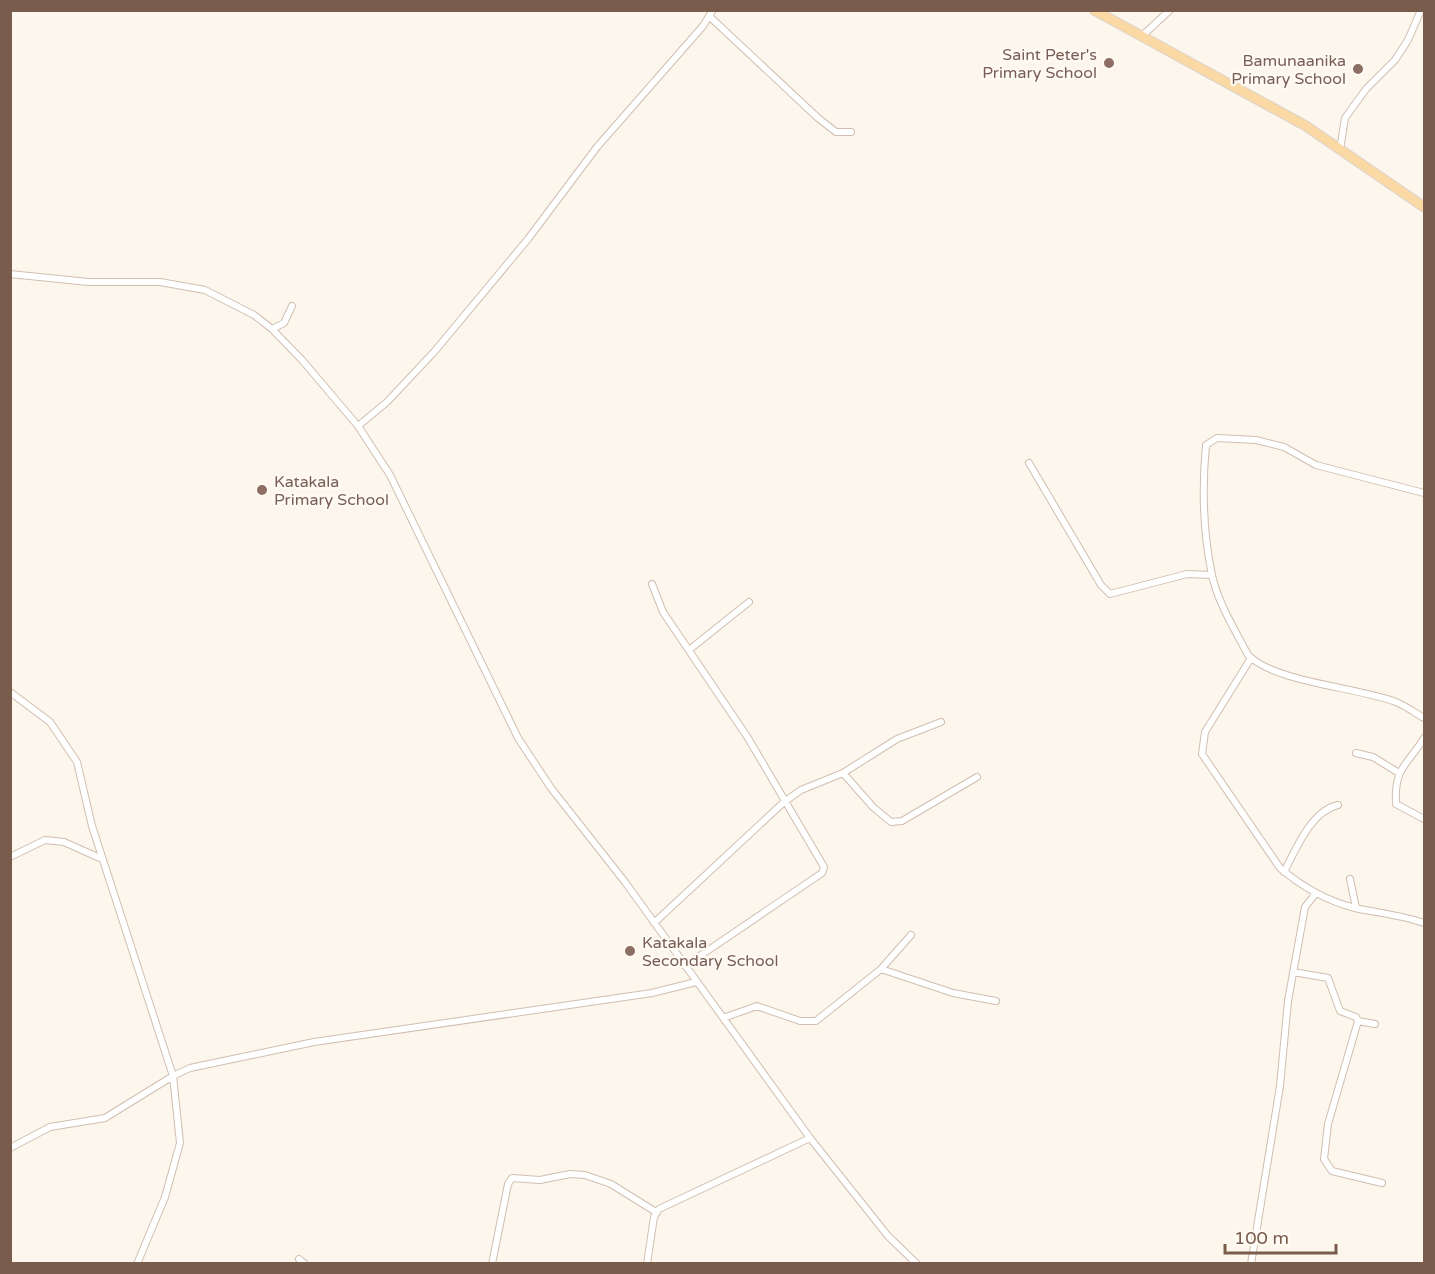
<svg xmlns="http://www.w3.org/2000/svg" width="1435" height="1274" font-family="'Varela Round',sans-serif">
	<style>
		.lines { fill: none; stroke-linecap: round; stroke-linejoin: round }
		.minor-casing { stroke: #d1beb0; stroke-width: 8 }
		.primary-casing { stroke: #dad1cd; stroke-width: 11 }
		.minor { stroke: #fff; stroke-width: 6 }
		.primary { stroke: #fbd9a5; stroke-width: 9 }
		.education-dot { fill: #8d6e63; stroke: #fffaf3; stroke-width: 2 }
		.labels { text-anchor: middle; stroke-width: 4.5; stroke-linejoin: round; paint-order: stroke }
		.education-label { font-size: 16px; fill: #785e54; stroke: #fffaf3; text-anchor: end }
	</style>
	<rect width="100%" height="100%" fill="#fdf6ec"/>
	<g class="lines">
		<defs>
			<path id="minor" d="M709 16 818 118 836 132H851
				M1142 36 1170 10
				M1340 150 1345 118 1366 89 1395 60 1408 40 1421 10
				M10 274 88 282H160L205 290 254 315 272 329 302 360 358 426 390 475 518 738 551 788 625 882 810 1138 888 1236 917 1264
				M272 329 284 323 292 306
				M358 426 387 402 434 352 528 239 597 147 703 26 713 10
				M1029 463 1101 585 1110 594 1187 574 1212 575
				M1424 493 1316 465 1284 447 1256 440 1217 438 1206 445C1202 487 1203 532 1212 575 1218 603 1235 630 1248 655 1276 683 1357 687 1396 702 1406 706 1415 713 1424 718
				M652 584 663 612 748 738 824 867 822 873 685 966
				M689 650 749 602
				M1251 658 1205 732 1202 754 1280 868C1301 886 1327 901 1355 908 1378 913 1402 915 1424 923
				M10 692 50 722 77 762 92 826 173 1076 105 1118 50 1127 10 1148
				M1424 738C1407 766 1394 767 1396 804L1424 819
				M1356 753 1373 757 1399 773
				M843 773 873 807 891 822 902 821 977 777
				M10 857 45 840 64 842 102 859
				M1284 872C1296 849 1311 811 1338 805
				M1350 879 1356 908
				M654 923 784 802 801 790 843 773 897 739 941 722
				M881 969 953 993 996 1001
				M1293 972 1328 978 1340 1011 1356 1017 1358 1021
				M723 1018 757 1006 800 1021H816L881 969 911 935
				M1375 1024 1358 1021 1328 1124 1324 1159 1332 1171 1382 1183
				M299 1259 305 1264
				M137 1264 165 1197 180 1143 173 1076 190 1068 314 1042 652 993 696 982
				M492 1264 508 1184 512 1178 540 1180 570 1174 585 1175 611 1184 656 1212
				M647 1264 654 1217 659 1209 810 1138
				M1251 1264 1280 1086 1288 1001 1303 918 1305 907 1316 893"/>
			<path id="primary" d="M1094 10 1306 126 1424 207"/>
		</defs>
		<use href="#minor" class="minor-casing"/>
		<use href="#primary" class="primary-casing"/>
		<use href="#minor" class="minor"/>
		<use href="#primary" class="primary"/>
	</g>
	<g class="education-dot">
		<circle cx="1109" cy="63" r="6"/>
		<circle cx="1358" cy="69" r="6"/>
		<circle cx="262" cy="490" r="6"/>
		<circle cx="630" cy="951" r="6"/>
	</g>
	<g class="labels">
		<g class="education-label">
			<text x="1097" y="60">Saint Peter's<tspan x="1097" dy="18">Primary School</tspan></text>
			<text x="1346" y="66">Bamunaanika<tspan x="1346" dy="18">Primary School</tspan></text>
			<text x="274" y="487" text-anchor="start">Katakala<tspan x="274" dy="18">Primary School</tspan></text>
			<text x="642" y="948" text-anchor="start">Katakala<tspan x="642" dy="18">Secondary School</tspan></text>
		</g>
	</g>
	<rect width="1435" height="1274" fill="none" stroke="#7a5c4d" stroke-width="24"/>
	<path d="M1225 1244v9h111v-9" fill="none" stroke="#7a5c4d" stroke-width="3"/>
	<text x="1234" y="1244" font-size="18" fill="#7a5c4d" stroke="#fffaf3" stroke-width="4.5" paint-order="stroke">100 m</text>
</svg>
